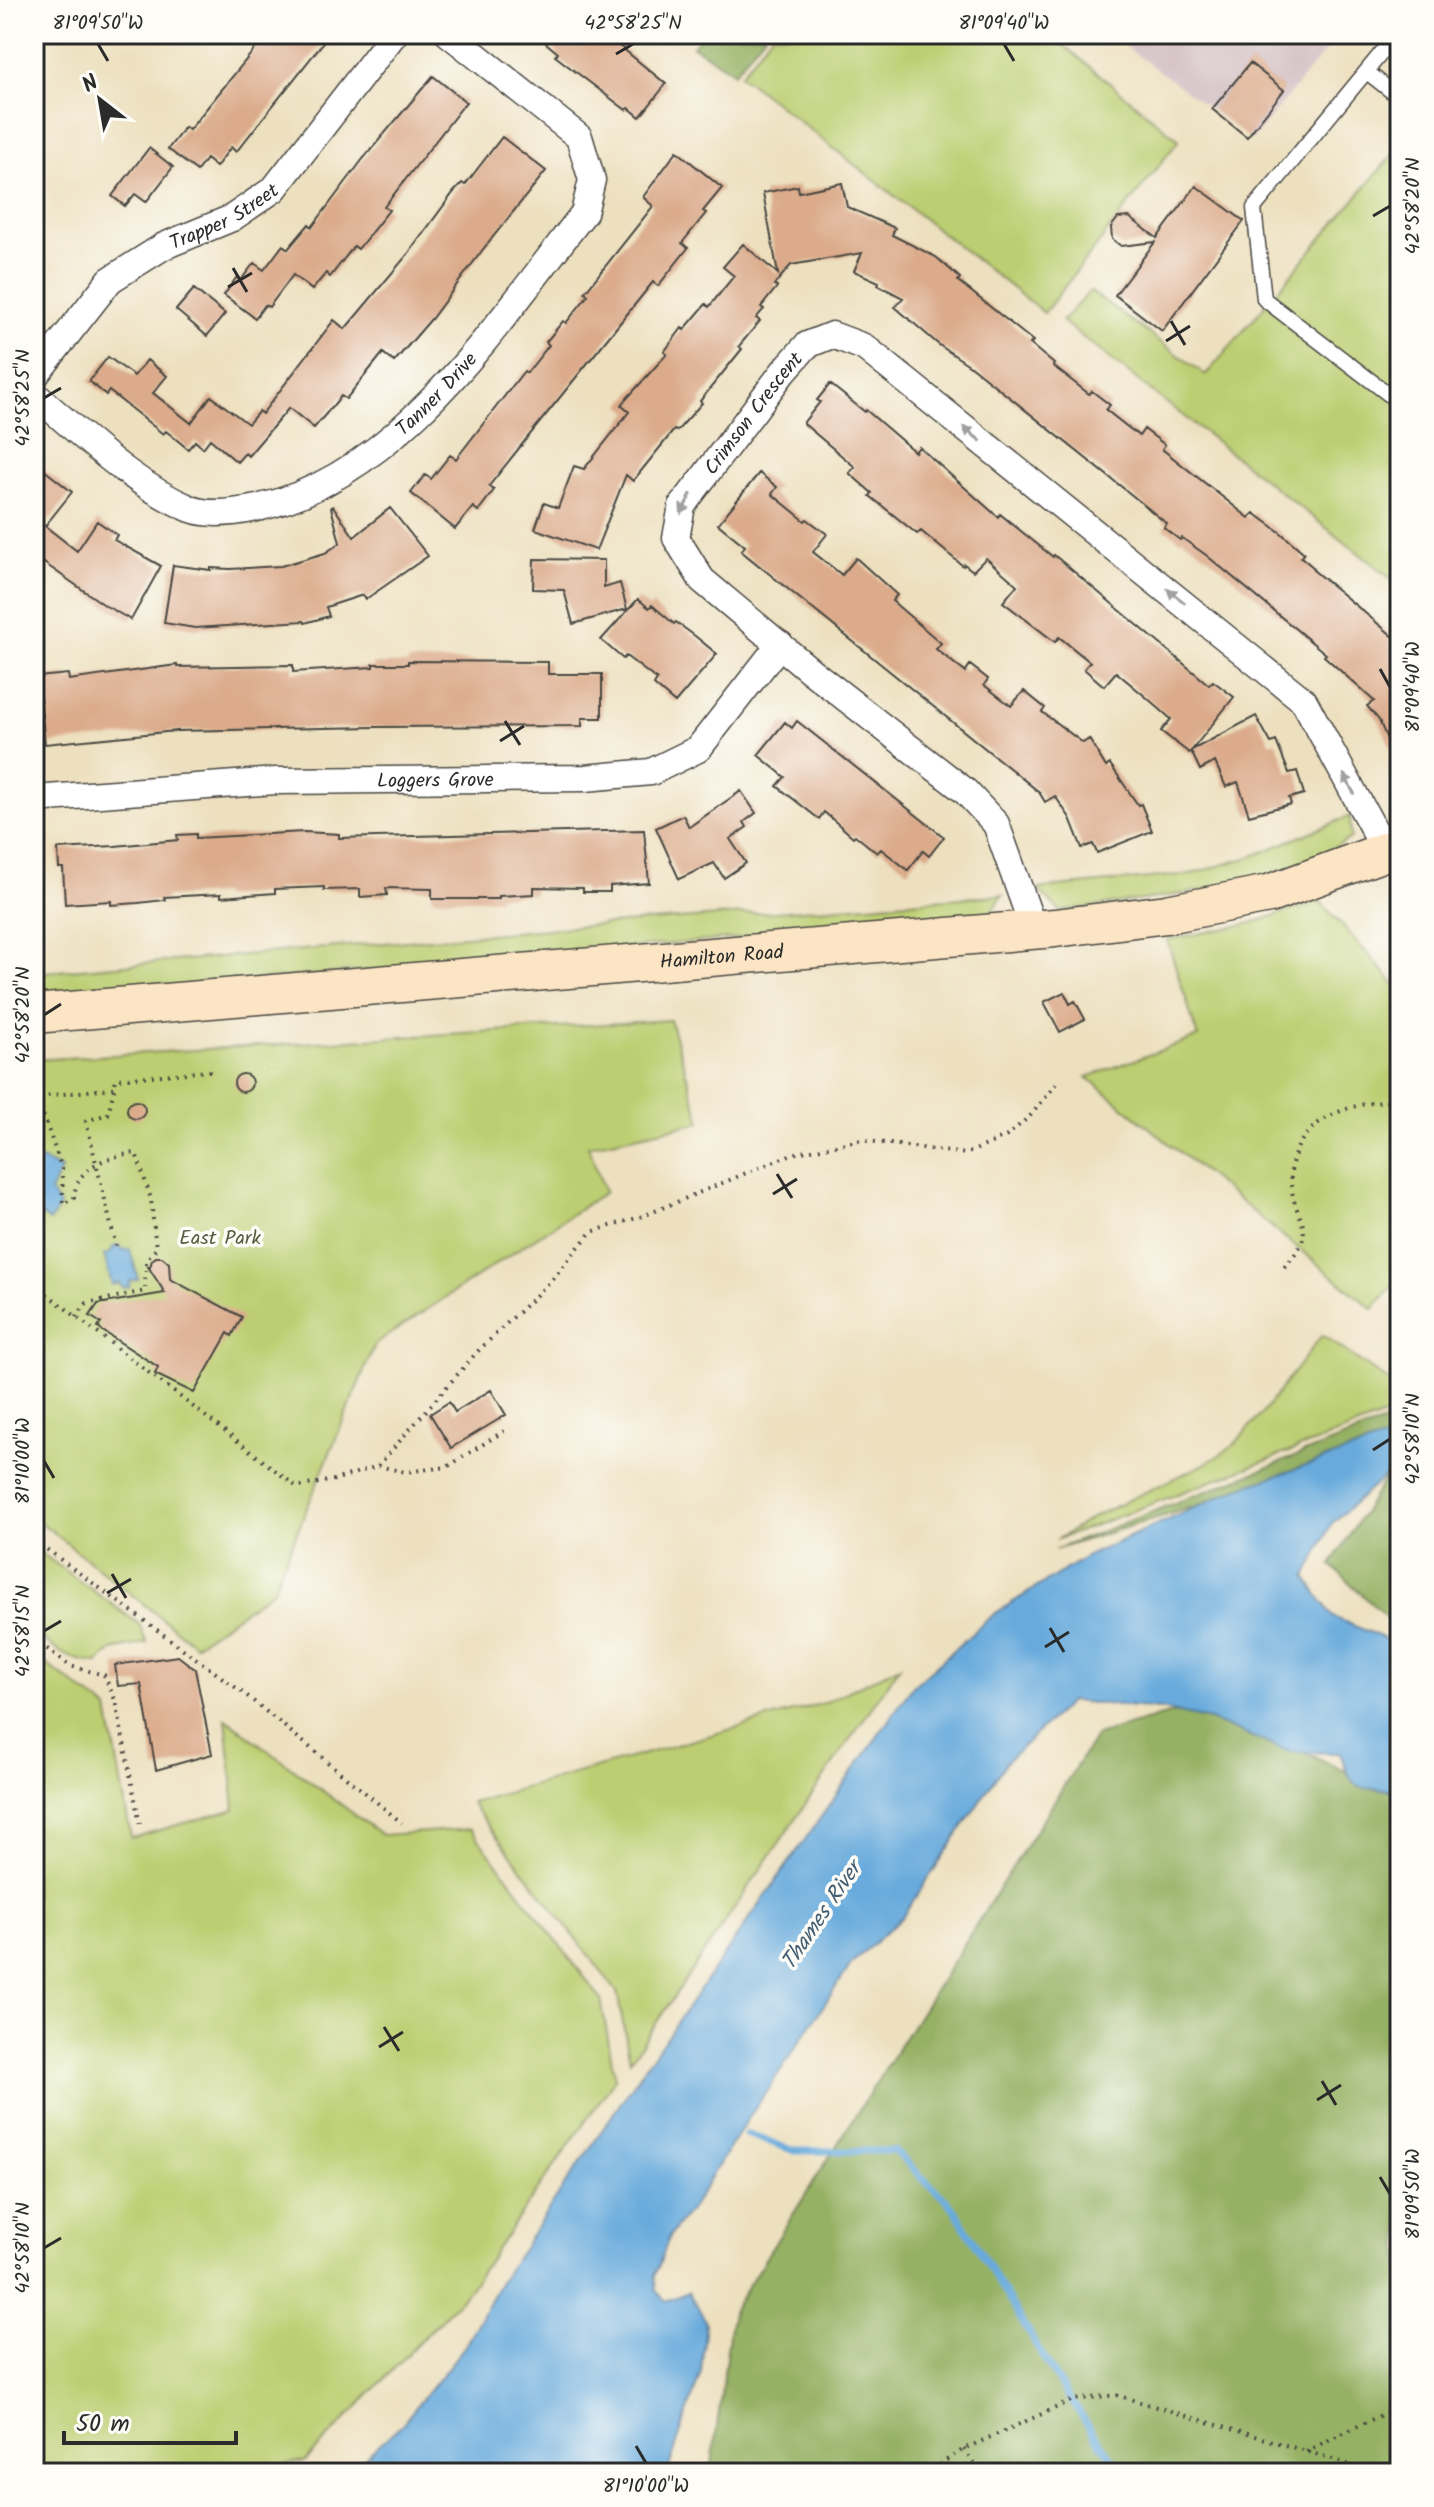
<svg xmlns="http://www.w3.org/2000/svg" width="1434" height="2507" font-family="Kalam,sans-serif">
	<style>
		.industrial { fill: #d2bec3 }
		.green { fill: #bcce71; stroke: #747c4e; stroke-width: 2 }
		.forest { fill: #95b163; stroke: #606e47; stroke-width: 2 }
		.water { fill: #67aadc; stroke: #496a84; stroke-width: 2 }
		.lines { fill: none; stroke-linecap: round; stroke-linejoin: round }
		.stream { stroke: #67aadc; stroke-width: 7 }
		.building { fill: #dbab8b }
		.lane-casing { stroke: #484641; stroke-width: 17 }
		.street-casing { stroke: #484641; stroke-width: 29 }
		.secondary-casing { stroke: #484641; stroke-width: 41 }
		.path { stroke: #484641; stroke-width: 4; stroke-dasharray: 2 6; stroke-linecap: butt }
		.lane { stroke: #fff; stroke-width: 14 }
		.street { stroke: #fff; stroke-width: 26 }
		.secondary { stroke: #fce5c4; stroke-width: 38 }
		.oneway { fill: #a0a0a0 }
		.ticks { fill: none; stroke: #2b2b2b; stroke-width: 3 }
		.labels { text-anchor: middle; stroke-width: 7; stroke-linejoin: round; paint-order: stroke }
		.street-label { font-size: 20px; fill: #2b2b2b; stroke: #fdfcf7 }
		.park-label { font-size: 20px; fill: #565c40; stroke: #fdfcf7 }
		.water-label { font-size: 22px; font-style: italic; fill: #435e72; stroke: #fdfcf7 }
		.neatline { fill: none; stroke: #2b2b2b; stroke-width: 3 }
		.ticks-label { font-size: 20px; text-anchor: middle; fill: #2b2b2b }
	</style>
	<rect width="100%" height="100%" fill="#fdfcf7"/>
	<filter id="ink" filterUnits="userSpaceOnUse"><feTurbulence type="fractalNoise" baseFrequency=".0125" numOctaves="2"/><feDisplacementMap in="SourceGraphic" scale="16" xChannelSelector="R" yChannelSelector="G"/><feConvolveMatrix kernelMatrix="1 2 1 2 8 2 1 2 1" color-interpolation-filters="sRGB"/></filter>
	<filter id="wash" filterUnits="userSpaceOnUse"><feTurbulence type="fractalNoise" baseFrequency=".006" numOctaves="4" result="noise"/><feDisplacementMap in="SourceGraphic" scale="32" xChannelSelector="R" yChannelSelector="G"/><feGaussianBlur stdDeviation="1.8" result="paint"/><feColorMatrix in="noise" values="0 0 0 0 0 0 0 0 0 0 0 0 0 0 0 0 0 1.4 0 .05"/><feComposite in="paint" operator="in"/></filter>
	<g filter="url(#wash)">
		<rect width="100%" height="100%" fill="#ede0bf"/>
		<path class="industrial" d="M1109 34H1339L1252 140Z"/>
		<path class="green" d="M772 34H1050L1179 140 1044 313 740 75Z
			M1400 146V588L1388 576 1062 321 1090 291 1206 375Z
			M1350 816 1351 838C1265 890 1158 897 1060 911L1037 889 1191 874 1253 856Z
			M1003 895 987 917 34 999V973L583 926Z
			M1320 901 1400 990V1277L1373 1309 1087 1077 1198 1037 1167 940 1252 923Z
			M670 1020 701 1122 588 1146 605 1192 375 1344 273 1590 195 1645 34 1517V1060Z
			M1322 1335 1400 1389V1410L1056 1540 1095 1516 1207 1463 1233 1446 1263 1412Z
			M34 1548 139 1624 147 1643 112 1650 98 1663C70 1661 53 1651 34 1630Z
			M34 1655 108 1709 131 1838 235 1809 226 1719 382 1835 471 1829 601 1999 615 2079 466 2293 306 2461 226 2473H34Z
			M900 1666 630 2061 617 1992 471 1803 824 1703Z"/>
		<path class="forest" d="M703 34H765L734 73 693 46Z
			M1400 1416V1442L1054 1550Z
			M1400 1454V1624L1389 1620 1331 1565Z
			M1200 1705 1400 1796V2473H711L732 2311 1096 1735Z"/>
		<path class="water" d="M34 1157 61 1169 50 1192 60 1206 50 1221 34 1210Z
			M119 1245 123 1250 130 1249 138 1279 130 1281 129 1287 122 1288 119 1283 112 1285 104 1255 111 1253 113 1247Z
			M1397 1435 1400 1441V1463L1332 1523 1306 1577 1333 1617 1400 1645V1794C1384 1784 1362 1796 1351 1779 1346 1772 1344 1761 1340 1753L1290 1752 1210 1720 1161 1709 1071 1701 1007 1761 903 1916 852 1963 732 2143 695 2203 670 2235 655 2276 656 2291 666 2301 688 2292 706 2321 701 2372 667 2473H348L403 2423 465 2346 499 2283 634 2083 913 1686 994 1614 1089 1555 1236 1489Z"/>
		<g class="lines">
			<path class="stream" d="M747 2134 795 2151H895L953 2207 1056 2378 1100 2443 1124 2473"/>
		</g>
		<g id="blocks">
			<path class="building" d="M267 34H330L236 152 231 147 216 167 206 159 197 171 168 149 185 127 189 130Z
				M535 34H605L666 84 640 117 629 108 626 110 555 56 558 53Z
				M1250 63 1284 90 1247 137 1212 109Z
				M433 76 466 102 384 207 389 210 358 249 354 246 330 277 326 273 312 290 293 275 269 307 265 305 255 318 224 295 237 277 241 280 254 263 264 270 283 245 288 249 309 224 312 227 363 159Z
				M502 137 546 171 484 248 432 318 394 362 383 353 346 399 341 396 314 428 289 408 248 456 245 453 237 462 210 439 203 448 195 441 188 449 166 431 163 434 109 391 106 395 89 381 108 357 134 376 147 360 167 376 153 393 191 423 211 396 248 424 259 411 262 414 334 320 345 329 408 254 453 193 462 183 465 185Z
				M149 148 173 167 146 202 135 194 125 206 112 196Z
				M677 151 722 188 703 211 706 213 682 243 688 248 658 286 653 282 532 432 489 486 494 490 478 511 473 507 455 529 411 493 425 475 431 479 450 455 456 459 524 371 527 373 549 345 546 342 563 321 566 323 588 295 585 292 653 206 643 197Z
				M842 183 847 207 895 228 892 235 936 257 960 278 958 281 1033 341 1030 344 1054 364 1053 366 1089 394 1092 391 1110 405 1106 410 1139 436 1144 429 1165 445 1162 449 1249 518 1254 513 1280 532 1304 553 1301 557 1314 568 1313 570 1400 642V770L1379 720 1367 706 1374 701 1324 656 1326 654 1206 555 1182 538 1180 540 1164 528 1167 524 1138 500 969 365 939 345 895 307 903 298 878 285 879 282 854 271 862 253 791 265 774 285 777 287 761 307 764 309 756 318 760 321 739 346 742 349 700 401 702 403 677 431 674 430 633 481 626 475 596 550 535 529 544 503 558 508 574 466 584 469 629 412 621 405 667 354 664 352 682 328 684 330 706 304 709 307 734 276 723 267 743 244 778 274 763 193 798 186 799 192Z
				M1196 186 1244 221 1162 331 1115 295 1155 242 1121 246 1112 239 1111 227 1118 218 1129 217 1157 238Z
				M194 289 225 314 207 336 176 310Z
				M830 384 865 412 866 410 915 452 919 447 998 517 1000 514 1053 557 1054 555 1209 685 1213 681 1234 697 1192 750 1256 716 1271 743 1276 741 1289 773 1297 771 1304 794 1289 798 1291 804 1249 815 1238 782 1226 787 1215 762 1200 770 1191 751 1189 753 1161 731 1171 719 1146 697 1116 672 1104 686 1084 669 1090 662 1059 637 1055 642 1003 602 1017 585 986 558 973 571 964 564 963 566 921 531 917 534 870 496 872 493 849 473 855 467 803 423 820 402 817 400Z
				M34 462 72 492 45 526 77 551 97 521 117 535 114 540 161 566 131 620 106 606 34 556Z
				M759 473 777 487 772 494 805 521 807 519 827 534 813 552 842 575 856 558 897 595 892 601 941 643 936 649 965 672 970 665 988 679 984 685 1011 706 1024 691 1045 708 1042 712 1083 743 1089 739 1106 767 1110 764 1138 805 1141 804 1152 831 1097 853 1093 844 1082 848 1070 818 1055 796 1045 802 1039 792 741 551 745 546 718 524Z
				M333 506 354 537 390 508 428 556 366 599 363 595 326 607 329 616 305 623 304 621 195 628 164 623 173 565 211 570V568L230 569 281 566 325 553 340 543 331 507Z
				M534 559 604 560V588L620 583 627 609 573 624 564 590 533 589Z
				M638 599 649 608 652 605 674 624 676 622 695 636 717 654 675 703 654 685 657 680 626 656 623 659 601 640Z
				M408 661 548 662V674H602V718H582V726L375 727 176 731 45 744 38 677 68 674 69 680 177 665V667L293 665V672L373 667V664H408Z
				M797 721 944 837 929 856 923 851 908 870 881 849 877 853 855 835 853 837 824 812 819 819 777 786 785 777 758 755 785 722 792 728Z
				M741 791 756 813 744 822 747 827 730 839 746 863 724 878 714 863 679 879 656 828 683 815 689 827Z
				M644 830 649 883 610 886V892H583V888L534 887V894L499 896V899H432V889L386 888 387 895 360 897V889L324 890V887L275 889V893L221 897V894L164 897 165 900 138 903 111 905V901L65 904 63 868H59L58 849 115 846 178 840 177 835 196 834V838L304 832 339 834V838Z
				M1064 992 1070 1004 1075 1001 1085 1019 1060 1032 1044 1002Z
				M234 1083a9 9 0 1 1 18 0a9 9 0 1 1-18 0Z
				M127 1110a9 9 0 1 1 18 0a9 9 0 1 1-18 0Z
				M156 1257H162L169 1263 170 1279 242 1317 232 1336 228 1333 194 1393 155 1374 158 1367 98 1328 101 1323 90 1316 98 1304 165 1293 147 1265 150 1267 152 1260Z
				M491 1390 506 1415 451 1448 430 1414 449 1402 455 1412Z
				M178 1656 195 1669 212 1754 156 1770 141 1684 118 1686 115 1665Z"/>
		</g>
	</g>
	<g filter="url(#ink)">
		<use href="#blocks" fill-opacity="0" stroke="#484641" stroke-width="2"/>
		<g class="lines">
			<defs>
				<path id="lane" d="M1397 34 1254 208 1264 299 1400 403
					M1367 72 1400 98"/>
				<g id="street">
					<path id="s1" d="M34 377 110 280 164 246 232 218 274 189 394 34"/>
					<path id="s2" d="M34 394C83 435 131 484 191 509 209 516 238 512 257 508 400 477 498 321 584 213L592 180 579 137 449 34"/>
					<path id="s3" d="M34 799 276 781 585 778 651 772 698 749 780 644"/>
					<path id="s4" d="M1034 930 996 824 965 791 811 671 702 580 676 538 682 506 783 372 807 345 832 335 864 347 1304 701 1386 852"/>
				</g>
				<g id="secondary">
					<path id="s5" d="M34 1014 1055 928 1167 914 1269 894 1400 846"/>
				</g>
			</defs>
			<use href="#lane" class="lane-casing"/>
			<use href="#street" class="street-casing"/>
			<use href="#secondary" class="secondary-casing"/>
			<path class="path" d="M114 1089 108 1114 86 1121 116 1246
				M1284 1267C1322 1227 1294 1224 1291 1183 1287 1123 1349 1099 1400 1102
				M34 1284 297 1487 334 1480 378 1466 405 1472 447 1467 504 1431
				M76 1317 87 1303 145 1291 146 1260 156 1249 151 1199 136 1153C108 1156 76 1166 74 1198L63 1204 62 1169 37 1097 114 1088 116 1079 209 1071 208 1065
				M378 1466 477 1352 550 1282 591 1232 643 1216 792 1154 861 1140 966 1154 1007 1136 1031 1115 1060 1080
				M34 1540 246 1695 402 1823
				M34 1639 70 1666 104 1675 116 1702 140 1825
				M964 2449 980 2473
				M1306 2451 1400 2406
				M926 2473 964 2449 1073 2400 1116 2395 1346 2463 1359 2473"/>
			<use href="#lane" class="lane"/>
			<use href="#street" class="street"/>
			<use href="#secondary" class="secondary"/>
		</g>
		<defs><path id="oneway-solid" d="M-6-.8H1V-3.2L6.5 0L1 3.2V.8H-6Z" transform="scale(2)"/></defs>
		<g class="oneway">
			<use href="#oneway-solid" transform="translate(972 434) rotate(-141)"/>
			<use href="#oneway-solid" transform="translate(686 504) rotate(117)"/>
			<use href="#oneway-solid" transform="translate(1176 596) rotate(-141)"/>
			<use href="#oneway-solid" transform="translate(1349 784) rotate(-118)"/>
		</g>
	</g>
	<path class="ticks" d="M98 44 108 61M1004 44 1014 61M616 54 633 44M1373 216 1390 206M233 268 247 292M228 287 252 273M1171 321 1185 345M1166 341 1190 326M44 398 61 388M1380 669 1390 687M505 721 520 745M500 741 524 726M44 1015 61 1004M777 1174 792 1198M773 1194 797 1179M1373 1450 1390 1439M44 1461 54 1478M112 1574 126 1598M107 1593 131 1579M1050 1628 1064 1652M44 1631 61 1621M1045 1647 1069 1632M384 2027 399 2051M379 2047 403 2032M1322 2081 1336 2105M1317 2100 1341 2085M1380 2177 1390 2194M44 2248 61 2238M636 2446 646 2463"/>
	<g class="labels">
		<g class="street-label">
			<text dy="7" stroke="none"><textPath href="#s1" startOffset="254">Trapper Street</textPath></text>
			<text dy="7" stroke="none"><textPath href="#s2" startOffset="478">Tanner Drive</textPath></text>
			<text dy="7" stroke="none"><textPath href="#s4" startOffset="694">Crimson Crescent</textPath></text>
			<text dy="7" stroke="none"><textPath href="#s3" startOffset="402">Loggers Grove</textPath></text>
			<text dy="7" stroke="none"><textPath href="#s5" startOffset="690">Hamilton Road</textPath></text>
		</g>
		<g class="park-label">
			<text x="220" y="1244">East Park</text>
		</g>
		<g class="water-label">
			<text transform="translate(820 1915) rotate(-56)" y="8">Thames River</text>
		</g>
	</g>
	<rect width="1434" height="2507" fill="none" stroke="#fdfcf7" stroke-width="88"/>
	<g transform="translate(100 100) rotate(329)" stroke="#fdfcf7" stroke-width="6" paint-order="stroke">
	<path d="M0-6L14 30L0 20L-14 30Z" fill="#2b2b2b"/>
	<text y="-12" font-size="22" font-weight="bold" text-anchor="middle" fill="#2b2b2b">N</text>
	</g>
	<path d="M64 2431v12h172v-12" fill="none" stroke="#2b2b2b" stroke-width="4"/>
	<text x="76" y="2431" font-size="24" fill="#2b2b2b" stroke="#fdfcf7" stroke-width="6" paint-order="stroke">50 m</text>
	<rect x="44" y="44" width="1346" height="2419" class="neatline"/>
	<g class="ticks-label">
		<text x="98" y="29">81°09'50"W</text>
		<text x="633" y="29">42°58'25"N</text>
		<text x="1004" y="29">81°09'40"W</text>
		<text transform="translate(1412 206) rotate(-90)" y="7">42°58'20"N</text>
		<text transform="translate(22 398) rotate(-90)" y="7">42°58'25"N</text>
		<text transform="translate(1412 687) rotate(-90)" y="7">81°09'40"W</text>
		<text transform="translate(22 1015) rotate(-90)" y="7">42°58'20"N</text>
		<text transform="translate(1412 1439) rotate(-90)" y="7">42°58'10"N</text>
		<text transform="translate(22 1461) rotate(-90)" y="7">81°10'00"W</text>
		<text transform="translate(22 1631) rotate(-90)" y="7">42°58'15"N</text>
		<text transform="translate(1412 2194) rotate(-90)" y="7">81°09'50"W</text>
		<text transform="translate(22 2248) rotate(-90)" y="7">42°58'10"N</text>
		<text x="646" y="2492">81°10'00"W</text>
	</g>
</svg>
